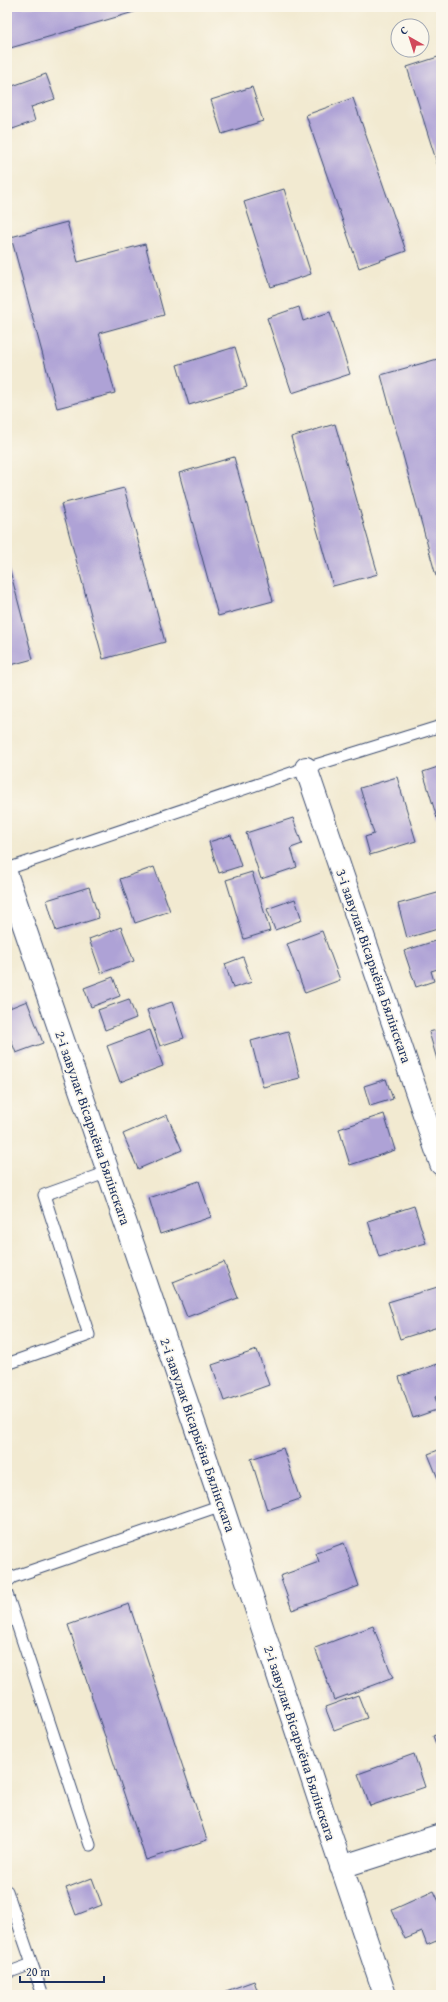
<svg xmlns="http://www.w3.org/2000/svg" width="448" height="2002" font-family="'Gentium Book Plus',serif">
	<style>
		.building { fill: #aea2d6 }
		.lines { fill: none; stroke-linecap: round; stroke-linejoin: round }
		.lane-casing { stroke: #3b4b6f; stroke-width: 13 }
		.street-casing { stroke: #3b4b6f; stroke-width: 24 }
		.lane { stroke: #fff; stroke-width: 11 }
		.street { stroke: #fff; stroke-width: 22 }
		.labels { text-anchor: middle; stroke-width: 3.5; stroke-linejoin: round; paint-order: stroke }
		.street-label { font-size: 14px; fill: #1b2f5e; stroke: #fbf7ec }
	</style>
	<rect width="100%" height="100%" fill="#fbf7ec"/>
	<filter id="ink" filterUnits="userSpaceOnUse"><feTurbulence type="fractalNoise" baseFrequency=".025" numOctaves="2"/><feDisplacementMap in="SourceGraphic" scale="8" xChannelSelector="R" yChannelSelector="G"/><feConvolveMatrix kernelMatrix="1 2 1 2 8 2 1 2 1" color-interpolation-filters="sRGB"/></filter>
	<filter id="wash" filterUnits="userSpaceOnUse"><feTurbulence type="fractalNoise" baseFrequency=".012" numOctaves="4" result="noise"/><feDisplacementMap in="SourceGraphic" scale="16" xChannelSelector="R" yChannelSelector="G"/><feGaussianBlur stdDeviation="0.9" result="paint"/><feColorMatrix in="noise" values="0 0 0 0 0 0 0 0 0 0 0 0 0 0 0 0 0 1.4 0 .05"/><feComposite in="paint" operator="in"/></filter>
	<g filter="url(#wash)">
		<rect width="100%" height="100%" fill="#f2ead1"/>
		<g id="blocks">
			<path class="building" d="M7 7H151L7 49Z
				M441 56V176L407 67Z
				M46 74 55 99 31 107 35 121 7 131V96L9 95 7 88Z
				M252 87 263 121 222 134 211 100Z
				M353 98 406 251 359 268 306 115Z
				M284 189 311 274 271 287 244 202Z
				M67 222 78 262 145 244 164 315 99 333 115 393 57 408 11 237Z
				M299 307 303 321 330 312 350 374 292 393 267 318Z
				M235 347 247 387 189 405 177 365Z
				M441 358V575L436 576 381 375Z
				M335 424 378 574 333 586 291 437Z
				M234 457 273 601 218 616 179 473Z
				M124 488 165 642 103 659 61 504Z
				M7 559 33 659 7 666Z
				M441 766V816L437 818 423 772Z
				M397 777 416 841 370 855 365 837 374 834 360 788Z
				M293 818 302 844 291 848 297 867 261 879 246 833Z
				M231 835 241 866 219 873 209 842Z
				M154 867 170 911 135 923 120 879Z
				M252 872 270 931 244 939 226 880Z
				M89 887 99 918 56 931 47 900Z
				M441 892V928L407 938 398 904Z
				M295 899 302 920 275 930 267 909Z
				M121 927 134 961 101 973 89 939Z
				M322 931 340 980 305 993 287 944Z
				M441 939V968L431 971 434 981 416 987 404 951Z
				M243 957 252 982 233 988 225 964Z
				M113 977 120 996 91 1007 84 988Z
				M129 999 136 1018 105 1030 98 1010Z
				M27 1001 43 1043 16 1053 7 1030V1009Z
				M172 1002 184 1038 160 1046 147 1010Z
				M441 1029V1073L429 1032Z
				M150 1030 163 1066 120 1082 107 1046Z
				M288 1031 300 1078 263 1087 251 1041Z
				M386 1079 393 1099 370 1106 364 1086Z
				M384 1114 395 1150 350 1165 339 1129Z
				M167 1115 182 1150 138 1169 123 1134Z
				M199 1181 211 1217 160 1234 149 1198Z
				M414 1206 426 1243 379 1257 368 1221Z
				M224 1262 238 1298 187 1317 173 1282Z
				M441 1286V1326L400 1339 388 1302Z
				M257 1350 269 1385 224 1401 212 1365Z
				M441 1363V1395L435 1397 439 1409 413 1418 399 1377Z
				M283 1448 300 1499 267 1510 251 1459Z
				M441 1449V1486L428 1454Z
				M344 1543 359 1586 292 1610 280 1576 319 1562 316 1553Z
				M129 1604 207 1840 146 1860 68 1625Z
				M373 1626 393 1678 334 1700 315 1648Z
				M358 1695 367 1718 334 1730 325 1707Z
				M441 1733V1757L433 1736Z
				M414 1754 425 1787 370 1806 358 1774Z
				M92 1878 102 1905 76 1915 66 1888Z
				M434 1891 441 1906V1939L427 1945 422 1932 405 1939 392 1910Z
				M254 1981 259 1995H215Z"/>
		</g>
	</g>
	<g filter="url(#ink)">
		<use href="#blocks" fill-opacity="0" stroke="#3b4b6f" stroke-width="1"/>
		<g class="lines">
			<defs>
				<path id="lane" d="M7 869 306 768 441 726
					M7 1364 89 1335 44 1195 108 1172
					M7 1582 13 1577 222 1505
					M7 1594 90 1845
					M7 1891 32 1964 7 1973
					M32 1964 43 1995"/>
				<path id="street" d="M306 768 441 1164
					M7 876 222 1505 328 1827 385 1995
					M341 1867 441 1835"/>
			</defs>
			<use href="#lane" class="lane-casing"/>
			<use href="#street" class="street-casing"/>
			<use href="#lane" class="lane"/>
			<use href="#street" class="street"/>
		</g>
	</g>
	<g class="labels">
		<g class="street-label">
			<text transform="translate(374 966) rotate(71)" y="5">3-і завулак Вісарыёна Бялінскага</text>
			<text transform="translate(93 1128) rotate(71)" y="5">2-і завулак Вісарыёна Бялінскага</text>
			<text transform="translate(198 1435) rotate(71)" y="5">2-і завулак Вісарыёна Бялінскага</text>
			<text transform="translate(300 1743) rotate(72)" y="5">2-і завулак Вісарыёна Бялінскага</text>
		</g>
	</g>
	<rect width="448" height="2002" fill="none" stroke="#fbf7ec" stroke-width="24"/>
	<g transform="translate(410 38) rotate(321)"><circle r="19" fill="#fbf7ec" stroke="#a1a7b3"/>
	<path d="M0-3L7 15L0 10L-7 15Z" fill="#d1495b"/>
	<text y="-6" font-size="11" font-weight="bold" text-anchor="middle" fill="#1b2f5e">С</text>
	</g>
	<path d="M20 1976v6h84v-6" fill="none" stroke="#1b2f5e" stroke-width="2"/>
	<text x="26" y="1976" font-size="12" fill="#1b2f5e" stroke="#fbf7ec" stroke-width="3" paint-order="stroke">20 m</text>
</svg>
